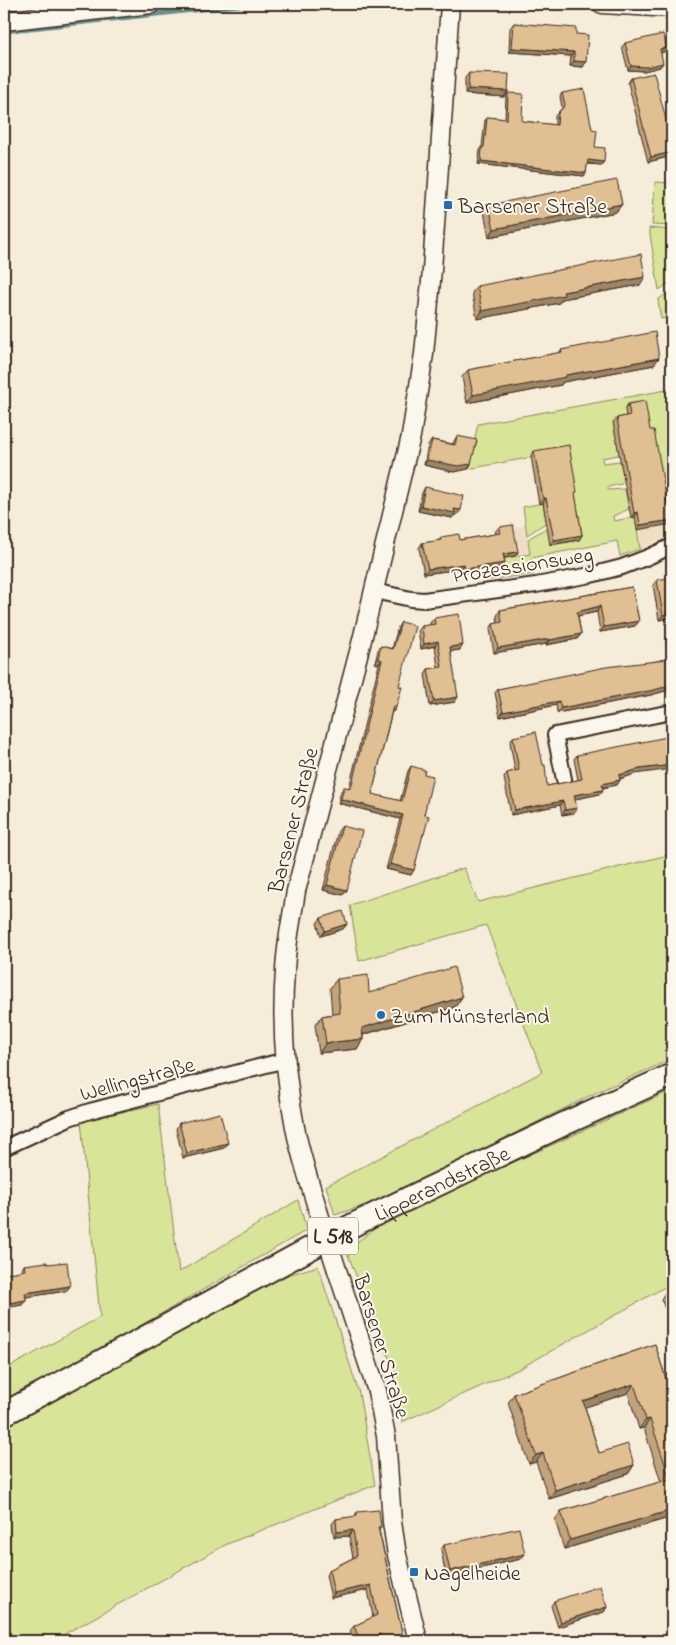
<svg xmlns="http://www.w3.org/2000/svg" width="676" height="1645" font-family="'Indie Flower',sans-serif">
	<style>
		.built { fill: #efdec4 }
		.green { fill: #d8e497; stroke: #8a875a }
		.lines { fill: none; stroke-linecap: round; stroke-linejoin: round }
		.stream { stroke: #658f90; stroke-width: 5 }
		.minor-casing { stroke: #3b2a1e; stroke-width: 18 }
		.tertiary-casing { stroke: #3b2a1e; stroke-width: 21 }
		.primary-casing { stroke: #3b2a1e; stroke-width: 26 }
		.minor { stroke: #fbf7ec; stroke-width: 14 }
		.tertiary { stroke: #fbf7ec; stroke-width: 18 }
		.primary { stroke: #fbf7ec; stroke-width: 22 }
		.tertiary-bridge-casing { stroke: #3b2a1e; stroke-width: 21; stroke-linecap: butt }
		.tertiary-bridge { stroke: #fbf7ec; stroke-width: 18 }
		.wall { fill: #c1a47e; stroke: #3b2a1e }
		.shaded-wall { fill: #9d8666; stroke: #3b2a1e }
		.building { fill: #e0bf92; stroke: #3b2a1e }
		.poi-dot { fill: #1f6fb2; stroke: #fbf7ec; stroke-width: 2 }
		.labels { text-anchor: middle; stroke-width: 4; stroke-linejoin: round; paint-order: stroke }
		.shield { fill: #fbf7ec; stroke: #75685c; stroke-width: 1 }
		.shield-label { font-size: 21px; font-weight: bold; fill: #3b2a1e }
		.poi-label { font-size: 22px; fill: #3b2a1e; stroke: #fbf7ec; text-anchor: start }
		.street-label { font-size: 22px; fill: #3b2a1e; stroke: #fbf7ec }
	</style>
	<rect width="100%" height="100%" fill="#f6ecda"/>
	<filter id="ink" filterUnits="userSpaceOnUse"><feTurbulence type="fractalNoise" baseFrequency=".02" numOctaves="2"/><feDisplacementMap in="SourceGraphic" scale="10" xChannelSelector="R" yChannelSelector="G"/><feConvolveMatrix kernelMatrix="1 2 1 2 8 2 1 2 1" color-interpolation-filters="sRGB"/></filter>
	<g filter="url(#ink)">
		<path class="built" d="M671 524 672 535 640 549 637 530Z
			M526 526 530 555 515 556 510 528Z"/>
		<path class="green" d="M655 182 672 183V226L652 225Z
			M649 228 672 230V281L659 290Z
			M672 289V317L661 319 658 300Z
			M672 389V510L665 511 627 420 619 455 602 458 603 463 620 461 625 483 608 487V490L625 489 629 509 613 516 614 521 635 517 640 549 620 556 617 541 531 558 534 574 487 580 485 570 501 567 500 559 530 554 528 539 548 527 565 451 468 469 478 424Z
			M543 503 547 522 527 535 523 507Z
			M672 854V1059L597 1092 412 1185 380 1200 335 1215 326 1186 542 1072 486 925 359 961 350 905 464 868 478 902Z
			M672 1090V1283L519 1369 402 1422 394 1370 346 1250 387 1220Z
			M158 1104 179 1272 298 1200 307 1230 4 1404V1370L100 1317 81 1121Z
			M318 1266 359 1393 375 1485 227 1544 52 1641H4V1428L98 1374 268 1281Z"/>
		<g class="lines">
			<path class="stream" d="M404 4H416
				M4 31 247 4"/>
			<defs>
				<path id="minor" d="M374 591 411 599 424 600 536 585 591 575 622 567 648 557 672 546
					M564 779 555 735 672 712
					M4 1148 69 1118 90 1111 285 1060"/>
				<path id="tertiary" d="M602 4 672 8
					M4 21 151 4
					M318 1211C310 1183 300 1155 295 1127 285 1076 281 1023 285 971 286 944 292 918 296 891L362 640 411 436 424 354 432 270 450 4
					M337 1270 377 1391 386 1436 392 1522 397 1555 418 1641"/>
				<g id="primary">
					<path id="s1" d="M4 1414 355 1224 566 1123 672 1075"/>
				</g>
			</defs>
			<use href="#minor" class="minor-casing"/>
			<use href="#tertiary" class="tertiary-casing"/>
			<use href="#primary" class="primary-casing"/>
			<use href="#minor" class="minor"/>
			<use href="#tertiary" class="tertiary"/>
			<use href="#primary" class="primary"/>
			<defs>
				<path id="tertiary-bridge" d="M318 1211 337 1270"/>
			</defs>
			<use href="#tertiary-bridge" class="tertiary-bridge-casing"/>
			<use href="#tertiary-bridge" class="tertiary-bridge"/>
		</g>
		<path class="wall" d="M514 23 576 34 586 62 583 67 570 66 571 56 509 52 510 28Z
			M625 43 664 52H661L660 67 644 71 628 70 622 47Z
			M469 73 508 91 504 97 465 94V78Z
			M631 78 669 131 672 130V156L648 162 628 83Z
			M508 93 522 121 555 125V116L562 108 560 96 562 93 595 147 601 165 587 164 586 173 584 176 478 164 480 150 482 147 485 120 487 117 505 119 506 96Z
			M622 204 616 212 489 237 484 212 489 205Z
			M640 285 562 299 559 303 477 319 472 293 477 286Z
			M561 350 654 365 563 382 561 385 467 403 462 377 468 370 559 353Z
			M628 404 650 430 668 507 637 530 635 517 631 518 613 422 617 418 626 416 625 409Z
			M457 436 471 464 468 469 454 472 424 465 428 445 432 440 453 444 454 441Z
			M534 451 575 495 582 535 579 540 550 545 543 503 539 504 531 456Z
			M425 487 457 515H454L452 518 418 511 422 493Z
			M499 527 518 552 515 556 504 558 505 563 501 567 462 573 461 569 424 574 419 548 422 543 438 541 441 537 460 540 496 534 495 532Z
			M657 580 672 618 659 620 653 585Z
			M632 587 639 621 635 626 600 632 597 612 578 616 581 634 577 639 546 645V644L494 653 490 629 493 624 498 623 497 616 500 610Z
			M434 618 460 650 451 651 455 702 430 706 425 674 428 669 438 668 435 646 421 649 418 631 422 626 430 625V623Z
			M401 622 399 686 396 707 393 712 392 711 372 794 400 801 408 771 411 766 424 774V834L422 837 411 875 386 869 400 819 338 803 341 791 344 787 349 788 379 664 375 663 378 650 381 646 392 649 398 627Z
			M672 655V689L651 695 557 713 556 705 500 717 495 693 498 689 657 661 670 658Z
			M513 737 547 786 578 780 574 759 577 755 635 774 620 779V780L617 785 603 788 600 794 575 799 574 813 562 815 560 805 511 815 504 778 507 773 515 771 510 742Z
			M342 826 347 890 343 895 323 890 338 831Z
			M321 918 347 924 343 929 321 936 317 923Z
			M337 979 369 993 462 997 455 1007 363 1035V1039L357 1049 319 1053 315 1025 322 1016 332 1014 330 988Z
			M179 1123 228 1143 224 1148 183 1158 176 1129Z
			M47 1264 70 1286 66 1291 25 1297 26 1300 22 1305 4 1308V1274L21 1271 24 1265Z
			M672 1288V1325L661 1299 667 1290Z
			M655 1344 672 1398V1517L564 1549 555 1520 561 1511 661 1482 644 1428 639 1429 628 1393 585 1407 599 1453 634 1465 628 1474 549 1499 536 1462 529 1464 508 1403 514 1394Z
			M357 1512 381 1527 379 1530 404 1641H376V1640L372 1641H354L350 1631 354 1626 373 1617 368 1590 331 1598 326 1575 329 1570 353 1558 349 1536 334 1537 332 1524 336 1519 354 1517Z
			M444 1545 521 1559 446 1576 441 1550Z
			M554 1601 607 1607 604 1612 558 1627 551 1606Z"/>
		<path class="shaded-wall" d="M512 48 574 52 571 56 509 52Z
			M667 48 664 52 657 53 660 49Z
			M574 61 586 62 583 67 570 66Z
			M663 63 660 67 644 71 628 70 631 66Z
			M468 89 508 91 504 97 465 94Z
			M672 152V156L648 162 651 157Z
			M588 160 604 162 601 165 585 163Z
			M481 161 586 173 584 176 478 164Z
			M622 204 616 212 489 237 494 229Z
			M645 277 640 285 562 299 559 303 477 319 482 311 563 292Z
			M659 358 654 365 563 382 561 385 467 403 473 395 566 375Z
			M427 460 471 464 468 469 454 472 424 465Z
			M543 498H546L543 503 539 504Z
			M421 506 454 509 461 510 457 515H454L452 518 418 511Z
			M638 512 635 517 631 518 634 513Z
			M672 520V524L637 530 640 525Z
			M582 535 579 540 550 545 554 540Z
			M518 552 515 556 500 559 503 554Z
			M505 563 501 567 462 573 465 569Z
			M464 564 461 569 424 574 428 569Z
			M600 606 597 612 573 617 577 612Z
			M672 613V618L659 620 663 615Z
			M639 621 635 626 600 632 604 627Z
			M581 634 577 639 546 645 550 640Z
			M549 639 546 644 494 653 498 648Z
			M438 641 435 646 421 649 424 644Z
			M463 645 460 650 447 652 450 647Z
			M378 658 382 660 379 664 375 663Z
			M672 685V689L651 695 557 713 561 708Z
			M458 697 455 702 430 706 434 701Z
			M559 701 556 705 500 717 503 712Z
			M393 706 396 707 393 712 390 711Z
			M672 765V769L635 774 616 780 619 775 639 769Z
			M620 780 617 785 599 788 602 784Z
			M603 790 600 794 571 800 574 795Z
			M341 799 403 815 400 819 338 803Z
			M563 801 560 805 511 815 515 810Z
			M577 808 574 813 562 815 565 810Z
			M390 864 414 870 411 875 386 869Z
			M327 885 347 890 343 895 323 890Z
			M347 924 343 929 321 936 325 931Z
			M462 997 455 1007 355 1037 362 1028Z
			M363 1039 357 1049 319 1053 326 1043Z
			M228 1143 224 1148 183 1158 187 1153Z
			M70 1286 66 1291 21 1298 25 1293Z
			M26 1300 22 1305 4 1308V1304Z
			M634 1384 628 1393 577 1410 583 1401Z
			M650 1419 644 1428 639 1429 646 1420Z
			M543 1453 536 1462 529 1464 536 1455Z
			M634 1465 628 1474 549 1499 555 1490Z
			M672 1510V1517L564 1549 570 1540Z
			M353 1530 349 1536 334 1537 337 1532Z
			M525 1554 521 1559 446 1576 450 1571Z
			M371 1585 368 1590 331 1598 334 1593Z
			M607 1607 604 1612 558 1627 561 1622Z
			M380 1634 376 1640 372 1641H365Z"/>
		<path class="building" d="M514 23 576 28V34L588 35 586 62 574 61V52L512 48Z
			M663 34 667 48 660 49 663 63 647 67 631 66 625 43Z
			M469 73 509 74 508 91 468 89Z
			M654 73 669 131 672 130V152L651 157 631 78Z
			M584 89 592 129 597 130 595 147 605 148 604 162 588 160 586 173 481 161 482 147H484L487 117 507 119 508 93 523 94 522 121 557 125 558 113 565 105 562 93Z
			M617 180 622 204 494 229 489 205Z
			M641 254 645 277 563 292 564 295 482 311 477 286Z
			M655 332 659 358 566 375V377L473 395 468 370 562 352 561 350Z
			M645 401 650 430H654L668 507 672 506V520L640 525 638 512 634 513 617 418 630 415 628 404Z
			M457 436 477 440 471 464 458 466 427 460 432 440 455 445Z
			M569 445 577 492 575 493 582 535 554 540 546 498H543L534 451Z
			M425 487 464 496 461 510 454 509 455 513 421 506Z
			M513 525 518 552 503 554 505 563 465 569 464 564 428 569 422 543 441 540V537L459 534 460 540 500 533 499 527Z
			M672 577V613L663 615 657 580Z
			M632 587 639 621 604 627 600 606 577 612 581 634 550 640 549 639 498 648 493 624 502 622 500 610Z
			M459 614 463 645 450 647 458 697 434 701 428 669 442 667 438 641 424 644 422 626 435 624 434 618Z
			M401 622 415 626 399 686 402 687 396 707 393 706 372 794 402 801 411 766 425 770 424 774 433 776 424 815 429 816 424 834H423L414 870 390 864 403 815 341 799 344 787 351 788 382 660 378 658 381 646 393 649Z
			M672 655V685L654 690 561 708 559 701 503 712 498 689 606 667 657 661 672 657Z
			M536 732 543 765H545L547 786 582 779 577 755 672 736V765L639 769 619 775 620 780 602 784 603 790 574 795 577 808 565 810 563 801 515 810 507 773 519 770 513 737Z
			M342 826 362 831 347 890 327 885Z
			M343 911 347 924 325 931 321 918Z
			M454 967 462 997 362 1028 363 1039 326 1043 322 1016 340 1013 337 979 368 975 369 993Z
			M220 1113 228 1143 187 1153 179 1123Z
			M47 1262V1264L67 1262 70 1286 25 1293 26 1300 4 1304V1274L25 1270 24 1265Z
			M672 1288V1302L667 1290Z
			M655 1344 672 1398V1510L570 1540 561 1511 670 1479 650 1419 646 1420 634 1384 583 1401 599 1453 628 1444 634 1465 555 1490 543 1453 536 1455 514 1394Z
			M379 1510 381 1527H378L404 1641H381L380 1634 365 1641H360L354 1626 377 1615 371 1585 334 1593 329 1570 357 1556 353 1530 337 1532 336 1519 357 1516V1512Z
			M519 1528 525 1554 450 1571 444 1545Z
			M600 1586 607 1607 561 1622 554 1601Z"/>
	</g>
	<g class="poi-dot">
		<rect x="443" y="200" width="10" height="10" rx="2.5"/>
		<circle cx="381" cy="1015" r="5"/>
		<rect x="409" y="1567" width="10" height="10" rx="2.5"/>
	</g>
	<g class="labels">
		<rect class="shield" x="308" y="1217.5" width="50" height="37" rx="4"/>
		<g class="shield-label">
			<text x="333" y="1243">L 518</text>
		</g>
		<g class="poi-label">
			<text x="458" y="213">Barsener Straße</text>
			<text x="391" y="1023">Zum Münsterland</text>
			<text x="424" y="1580">Nagelheide</text>
		</g>
		<g class="street-label">
			<text transform="translate(522 564) rotate(-9)" y="8">Prozessionsweg</text>
			<text transform="translate(292 820) rotate(-76)" y="8">Barsener Straße</text>
			<text transform="translate(137 1078) rotate(-15)" y="8">Wellingstraße</text>
			<text dy="8" stroke="none"><textPath href="#s1" startOffset="495">Lipperandstraße</textPath></text>
			<text transform="translate(383 1346) rotate(73)" y="8">Barsener Straße</text>
		</g>
	</g>
	<rect width="676" height="1645" fill="none" stroke="#fbf7ec" stroke-width="20"/>
	<rect x="10" y="10" width="656" height="1625" fill="none" stroke="#3b2a1e" stroke-width="2" filter="url(#ink)"/>
</svg>
